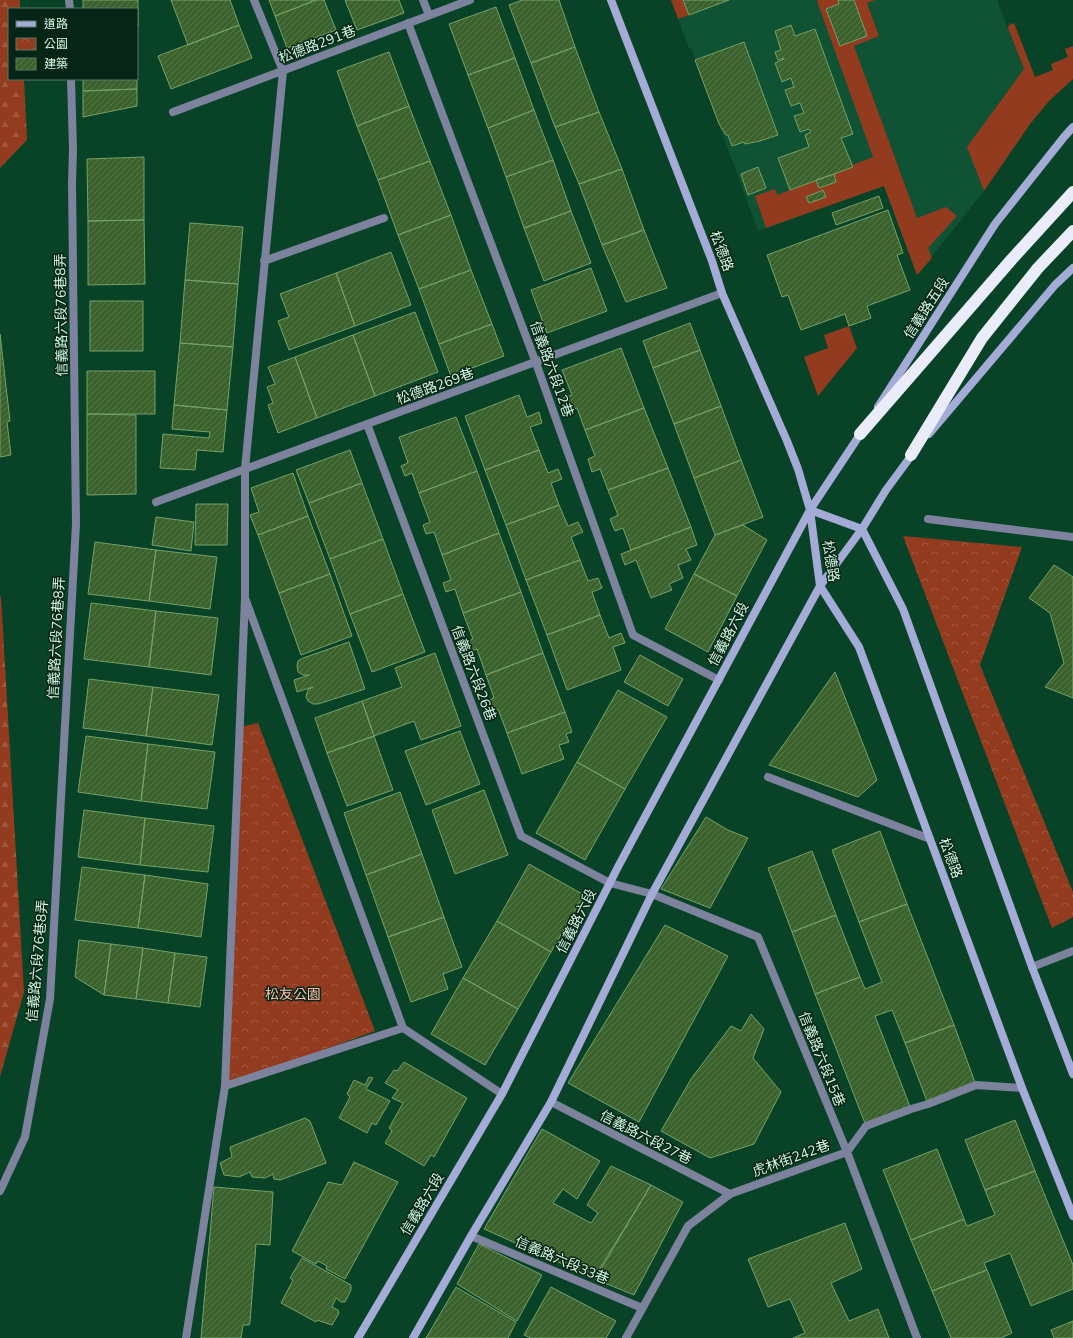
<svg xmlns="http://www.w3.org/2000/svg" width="1073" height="1338" font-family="'Nunito Sans','Noto Sans TC',sans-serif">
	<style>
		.built { fill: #0f5234 }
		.grass { fill: #933b1f }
		.forest { fill: url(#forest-firs) }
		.park { fill: url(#park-crowns) }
		.building { fill: url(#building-hatch); stroke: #77a168 }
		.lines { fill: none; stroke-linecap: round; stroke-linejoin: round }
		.lane { stroke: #7d829d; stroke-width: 8 }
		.street { stroke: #7d829d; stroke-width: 8 }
		.secondary { stroke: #a4abd7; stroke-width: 8 }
		.highway { stroke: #eaecfa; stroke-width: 12 }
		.labels { text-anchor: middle; stroke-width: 3; stroke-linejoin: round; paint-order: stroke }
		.street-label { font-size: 14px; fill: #d4f7e1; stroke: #072516 }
		.park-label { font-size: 14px; fill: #fdc0ad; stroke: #072516 }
	</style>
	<defs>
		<pattern id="forest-firs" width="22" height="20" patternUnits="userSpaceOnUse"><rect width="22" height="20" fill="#933b1f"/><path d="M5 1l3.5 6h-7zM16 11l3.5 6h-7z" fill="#a1583f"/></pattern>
		<pattern id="park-crowns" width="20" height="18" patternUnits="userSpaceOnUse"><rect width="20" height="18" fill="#933b1f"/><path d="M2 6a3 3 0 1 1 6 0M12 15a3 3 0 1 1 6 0" fill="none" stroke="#a1583f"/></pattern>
		<pattern id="building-hatch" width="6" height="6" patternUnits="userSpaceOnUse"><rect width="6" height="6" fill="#3b622c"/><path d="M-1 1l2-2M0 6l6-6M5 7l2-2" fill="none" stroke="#56794a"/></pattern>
	</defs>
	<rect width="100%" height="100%" fill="#084328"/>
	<path class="built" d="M729 0H997L1024 69 1049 101 1030 124 984 191 917 275 884 186 758 231 691 48H689L678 19Z"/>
	<path class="grass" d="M671 0H683L689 15 678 19Z
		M819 0H875L867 3 879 36 854 46 917 218 946 207 957 216 928 248 932 258 917 275 884 186 766 228 755 196 775 189 777 195 816 180 819 188 836 182 834 174 852 167V165L873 157 817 1Z
		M1014 23 1035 77 1053 70 1051 64 1068 57 1065 49 1073 46V79L1049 101 1030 124 984 191 967 147 1024 69 1008 28 1009 25Z
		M849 326 857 348 818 396 804 357 828 348 824 335Z"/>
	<path class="forest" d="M0 0H20V9H9V79H24L27 140 0 168Z
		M0 596 1 597 24 992 0 1077Z"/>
	<path class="park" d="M903 536 1022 547 980 665 1073 892V917L1052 928Z
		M258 723 375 1031 226 1086 240 727Z"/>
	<path class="building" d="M83 0H138V26L137 9H83Z
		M171 0H230L239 25 188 45Z
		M269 0H316L275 16Z
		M316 0H324L336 30 287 48 275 16Z
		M345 0H399L404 13 357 30Z
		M522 0H559L575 47 531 63 509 5Z
		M683 0H729L689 15Z
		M838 0H854L867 36 840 46 826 9 839 4Z
		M496 7 515 58 468 75 449 24Z
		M239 25 252 58 171 89 158 56Z
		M791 25 795 36 815 29 853 134 841 138 853 167 790 190 778 158 809 147 805 135 811 132 809 129 800 132 794 116 804 113 800 103 791 106 785 90 794 87 791 78 782 82 775 63 784 59V58L778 60 775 52 781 50 775 31Z
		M744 42 778 135 760 141 745 144 744 142 732 146 728 135H726L719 124 695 60Z
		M575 47 599 112 555 127 531 63Z
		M389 52 409 106 357 126 337 71Z
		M515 58 534 110 488 128 468 75Z
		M83 79H137V89L83 91Z
		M137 89V106L83 117V91Z
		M409 106 430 161 378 180 357 126Z
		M534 110 553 160 506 177 488 128Z
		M599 112 622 169 579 184 555 127Z
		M144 157V220L88 221 87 159Z
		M553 160 571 211 524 228 506 177Z
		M430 161 451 215 398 235 378 180Z
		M758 167 766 188 748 195 741 174Z
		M622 169 644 230 602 245 579 184Z
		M834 174 836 182 819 188 816 180Z
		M823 190 826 197 809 203 806 197Z
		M879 196 883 208 836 225 832 213Z
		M888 210 903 253 897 255 910 290 867 306 871 318 849 326 845 314 801 330 788 295 782 297 767 255Z
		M571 211 591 263 544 281 524 228Z
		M451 215 471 270 419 289 398 235Z
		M144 220 145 284 88 285V221Z
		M190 223 243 227 238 284 185 280Z
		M644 230 667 288 626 302 602 245Z
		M391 252 411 305 355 326 336 273Z
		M591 268 607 311 547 333 531 290Z
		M471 270 492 324 439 344 419 289Z
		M336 273 355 326 289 350 278 321 289 317 280 294Z
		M185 280 238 284 233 347 180 343Z
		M90 301H143V351H90Z
		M415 312 438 372 375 396 353 335Z
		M690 323 700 350 653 368 643 341Z
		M492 324 504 356 451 376 439 344Z
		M0 334 10 421 7 422 11 455 0 457Z
		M353 335 375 396 317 418 295 357Z
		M180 343 233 347 227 410 174 405Z
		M621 348 644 408 585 430 577 408 568 411 563 398 572 395 562 370Z
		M700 350 721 406 674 424 653 368Z
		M295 357 317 418 278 433 268 405 273 403 267 387 275 384 268 367Z
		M87 371H155V414H87Z
		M519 395 527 417 539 412 542 423 530 427 539 450 485 470 465 416Z
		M174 405 227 410 223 452 197 450 195 470 160 468 163 434 209 438 210 432 172 429Z
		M721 406 741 460 694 478 674 424Z
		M644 408 668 468 608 490 600 469 592 472 588 459 595 456 585 430Z
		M87 414 136 415V494L87 495Z
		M456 417 477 471 419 493 412 473 405 476 401 466 408 463 399 437Z
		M350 450 362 483 309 503 296 470Z
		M539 450 548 473 558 469 562 479 551 483 559 505 506 525 485 470Z
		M741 460 763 517 715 535 694 478Z
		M668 468 691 527 631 550 623 528 615 531 610 519 618 515 608 490Z
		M477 471 499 533 442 555 434 532 426 534 423 525 430 522 419 493Z
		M293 473 308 516 258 535 250 515 259 512 251 488Z
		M362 483 383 539 330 559 309 503Z
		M196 504H228L227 545H195Z
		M559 505 568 526 578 522 583 532 571 537 580 560 526 580 506 525Z
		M308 516 330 574 279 593 258 535Z
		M156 517 194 522 191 551 152 545Z
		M743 525 767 540 737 596 694 574 715 535Z
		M691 527 697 545 686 549 691 560 678 565 683 578 669 584 672 590 651 598 636 560 625 565 621 554Z
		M499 533 521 592 463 613 455 589 446 592 443 583 451 580 442 555Z
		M383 539 403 594 350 614 330 559Z
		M95 542 156 550 149 601 88 594Z
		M156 550 217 557 210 609 149 601Z
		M580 560 588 581 598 578 602 588 592 592 600 615 547 635 526 580Z
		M1054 565 1073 577V698L1045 687 1064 663 1050 613 1029 598Z
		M330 574 352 636 301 655 279 593Z
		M694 574 737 596 708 652 665 629Z
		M521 592 543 653 486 675 477 649 468 652 464 643 473 639 463 613Z
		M403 594 425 652 372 672 350 614Z
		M91 603 156 611 149 667 84 659Z
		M156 611 218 618 211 675 149 667Z
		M600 615 609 638 621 633 625 643 613 647 621 670 567 690 547 635Z
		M349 642 365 689 318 704H313L308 701 306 696 308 690 313 687 297 692 294 680 309 675H303L298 672 297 666 298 661 303 658Z
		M435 653 461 726 421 740 414 721 374 736 362 701 402 687 395 668Z
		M543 653 565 712 507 733 498 709 488 713 484 702 494 698 486 675Z
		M640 655 683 679 668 706 624 682Z
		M835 672 877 780 858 797 769 765Z
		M89 679 153 687 146 736 83 728Z
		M153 687 219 695 212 745 146 736Z
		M618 690 667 717 625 789 577 762Z
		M362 701 374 736 327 753 315 718Z
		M565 712 572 732 566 734 569 742 559 745 564 759 522 774 507 733Z
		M460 731 480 784 426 805 405 751Z
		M86 736 148 744 141 801 78 792Z
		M374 736 393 790 347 806 327 753Z
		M148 744 215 752 207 809 141 801Z
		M577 762 625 789 585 860 536 833Z
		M484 790 508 855 455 874 432 810Z
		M400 792 422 854 366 875 344 813Z
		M84 810 145 818 140 865 78 857Z
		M706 817 728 830 748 838 710 908 661 889Z
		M145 818 214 826 208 872 140 865Z
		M880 831 907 904 859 922 832 850Z
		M812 851 836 915 792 932 768 868Z
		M422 854 444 917 388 937 366 875Z
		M529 864 584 895 551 952 497 921Z
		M82 867 145 875 138 928 75 920Z
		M145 875 208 884 201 937 138 928Z
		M907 904 954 1025 905 1043 892 1010 875 1016 911 1109 866 1126 815 994 860 977 865 989 882 982 859 922Z
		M836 915 860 977 815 994 792 932Z
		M444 917 462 967 443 974 448 989 411 1002 388 937Z
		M497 921 551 952 518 1009 463 978Z
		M665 925 728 956 639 1122 568 1083Z
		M79 940 111 944 104 995 75 977Z
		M111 944 143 948 136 999 104 995Z
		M143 948 175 953 168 1003 136 999Z
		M175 953 207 957 200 1007 168 1003Z
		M463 978 518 1009 485 1065 431 1034Z
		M751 1014 764 1029 753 1058 781 1092 754 1144 710 1158 661 1131 691 1079 731 1026 741 1031Z
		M954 1025 976 1085 928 1104 905 1043Z
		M404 1062 467 1098 434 1157 431 1155 424 1166 385 1143 392 1131 389 1128 403 1103 392 1098 398 1090 385 1083 394 1070 397 1071Z
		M369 1077 373 1078 366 1089 390 1101 376 1125 372 1123 367 1133 339 1118 350 1097 347 1094 354 1080 365 1085Z
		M305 1118 310 1121 326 1163 280 1180 274 1179 273 1174 265 1178 252 1177 250 1172 239 1177 224 1175 220 1163 232 1157 230 1147Z
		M1015 1120 1035 1171 985 1190 965 1140Z
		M542 1129 600 1161 577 1199 563 1189 553 1203 591 1223 598 1213 587 1205 611 1166 651 1185 594 1278 484 1229Z
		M937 1149 964 1219 911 1240 883 1170Z
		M354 1162 398 1182 345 1279 326 1269 327 1266 318 1261 316 1264 292 1251 328 1182 342 1185Z
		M1035 1171 1073 1265V1289L1031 1306 1010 1253 984 1263 987 1270 932 1291 911 1240 964 1219 967 1226 995 1215 985 1190Z
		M651 1185 683 1202 634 1295 595 1279Z
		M214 1187 273 1192 270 1245 256 1244 250 1322 249 1325H243L241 1338H201Z
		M845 1223 862 1269 831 1283 849 1321 878 1309 889 1338H793L805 1333 790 1299 768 1307 748 1259Z
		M479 1244 542 1275 517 1321 457 1284Z
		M302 1258 351 1285V1290L345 1302H341L336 1298 332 1307 338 1310 339 1313 332 1325 317 1320 316 1322 281 1303 293 1280 290 1278Z
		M987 1270 1012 1333 1001 1338H951L932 1291Z
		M456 1287 516 1322 508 1338H426Z
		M551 1287 616 1321 606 1338H531L524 1335Z
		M1073 1321V1338H1054L1051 1330Z"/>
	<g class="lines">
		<path class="lane" d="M69 0 70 9
			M423 0 429 15
			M408 23 536 363 633 635 719 680
			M173 112 470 0
			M264 261 384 218
			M367 424 521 836 610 883 652 894 758 937 847 1152 917 1338
			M156 502 722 293
			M1032 967 1073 951
			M0 1191 25 1137 50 999 76 524 72 184 73 149 71 79
			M186 1338 225 1086 245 598V469L283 71 254 0
			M626 1338 688 1226 730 1194 847 1152 866 1126 911 1109 928 1104 976 1085 1022 1088"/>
		<path class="street" d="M928 519 1073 537
			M245 598 403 1028 502 1094
			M768 777 930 839
			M225 1086 403 1028
			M551 1102 730 1194
			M471 1236 642 1308"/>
		<path class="secondary" d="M611 0 712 261 722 293 787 441 798 469 810 510 820 586 859 647 1022 1088 1073 1216
			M878 407 995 224 1064 137 1073 127
			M929 434 1055 285 1073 268
			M810 510 862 529 903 609 1032 967 1073 1074
			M358 1338 502 1094 619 865 810 510 863 430
			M413 1338 471 1236 551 1102 652 894 820 586 862 529 886 490 914 452"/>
		<path class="highway" d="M860 434 1012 259 1073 192
			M911 455 982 338 1038 268 1073 231"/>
	</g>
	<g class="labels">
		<g class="street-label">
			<text transform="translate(317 44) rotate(-21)" y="5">松德路291巷</text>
			<text transform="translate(722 251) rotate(70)" y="5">松德路</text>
			<text transform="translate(926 308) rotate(-57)" y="5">信義路五段</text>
			<text transform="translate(61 315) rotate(-91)" y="5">信義路六段76巷8弄</text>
			<text transform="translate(552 369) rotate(70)" y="5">信義路六段12巷</text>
			<text transform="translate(435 386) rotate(-20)" y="5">松德路269巷</text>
			<text transform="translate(831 561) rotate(80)" y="5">松德路</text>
			<text transform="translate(728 634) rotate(-62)" y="5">信義路六段</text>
			<text transform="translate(56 638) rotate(-87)" y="5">信義路六段76巷8弄</text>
			<text transform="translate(474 673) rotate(69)" y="5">信義路六段26巷</text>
			<text transform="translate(951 858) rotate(70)" y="5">松德路</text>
			<text transform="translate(576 921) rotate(-63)" y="5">信義路六段</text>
			<text transform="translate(37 961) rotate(-85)" y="5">信義路六段76巷8弄</text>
			<text transform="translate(822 1059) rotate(68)" y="5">信義路六段15巷</text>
			<text transform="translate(646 1137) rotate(27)" y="5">信義路六段27巷</text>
			<text transform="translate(791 1158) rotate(-20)" y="5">虎林街242巷</text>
			<text transform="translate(422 1204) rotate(-59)" y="5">信義路六段</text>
			<text transform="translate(562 1260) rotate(23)" y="5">信義路六段33巷</text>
		</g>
		<g class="park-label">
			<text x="293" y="999">松友公園</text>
		</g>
	</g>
	<rect x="8" y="8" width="130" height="72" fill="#072516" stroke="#597967"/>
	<rect x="16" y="21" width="20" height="6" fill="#a4abd7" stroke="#597967"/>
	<text x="44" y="28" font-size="12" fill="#d4f7e1">道路</text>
	<rect x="16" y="38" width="20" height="12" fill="url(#park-crowns)" stroke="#597967"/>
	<text x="44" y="48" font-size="12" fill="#d4f7e1">公園</text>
	<rect x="16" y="58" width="20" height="12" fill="url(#building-hatch)" stroke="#597967"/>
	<text x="44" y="68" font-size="12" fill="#d4f7e1">建築</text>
</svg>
